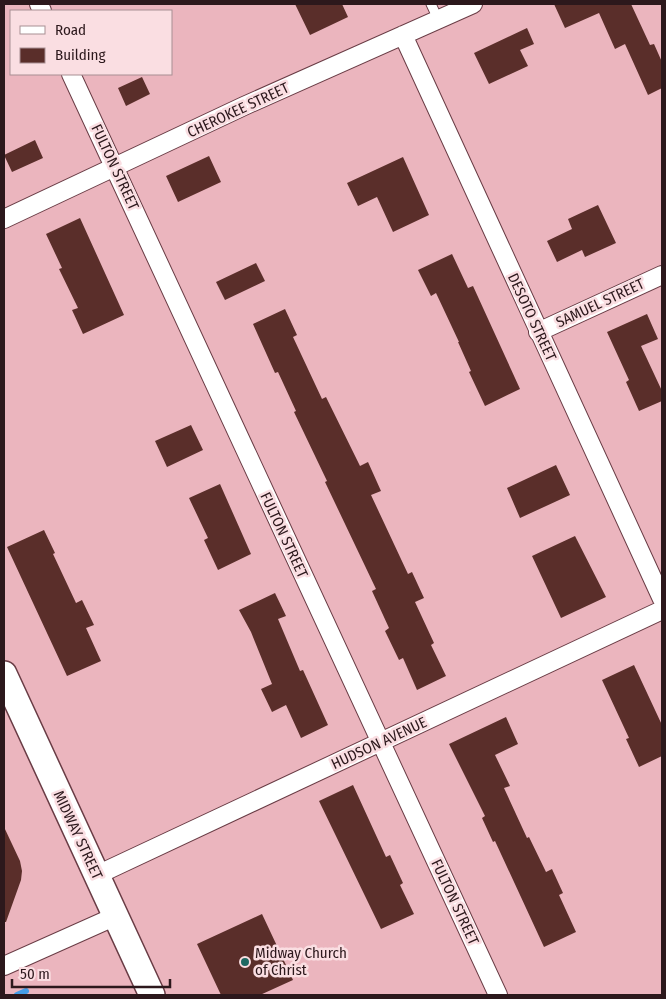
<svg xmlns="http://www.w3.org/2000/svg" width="666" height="999" font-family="'Fira Sans Condensed',sans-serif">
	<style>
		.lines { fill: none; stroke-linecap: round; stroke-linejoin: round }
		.stream { stroke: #459de7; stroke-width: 6 }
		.building { fill: #5a2e2a }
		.lane-casing { stroke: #693c45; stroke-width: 11 }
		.street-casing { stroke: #693c45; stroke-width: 20 }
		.secondary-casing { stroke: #693c45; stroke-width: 28 }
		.lane { stroke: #fff; stroke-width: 9 }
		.street { stroke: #fff; stroke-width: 18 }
		.secondary { stroke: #fff; stroke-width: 25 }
		.poi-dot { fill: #1d6862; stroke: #fadee2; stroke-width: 2 }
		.labels { text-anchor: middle; stroke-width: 5; stroke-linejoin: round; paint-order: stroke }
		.street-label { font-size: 15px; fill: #2c181c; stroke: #fadee2 }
		.poi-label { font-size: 15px; fill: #2c181c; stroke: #fadee2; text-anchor: start }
	</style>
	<rect width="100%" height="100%" fill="#ebb5be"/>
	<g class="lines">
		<path class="stream" d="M17 995 26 991"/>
	</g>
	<path class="building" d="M295 4H342L348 17 310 35Z
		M554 4H631L650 45 654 44 662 62V88L648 95 625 44 615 49 599 13 565 28Z
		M527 28 534 44 520 50 528 66 489 84 474 53Z
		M142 77 150 94 126 106 118 88Z
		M35 140 43 158 12 172 4 155Z
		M209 156 221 182 178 202 166 176Z
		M403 157 429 215 393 232 377 197 358 206 347 183Z
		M598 205 616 243 585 257 582 250 557 262 547 241 572 229 568 219Z
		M80 218 124 315 83 334 72 310 78 308 59 269 62 268 46 234Z
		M452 254 468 288 473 286 520 389 485 406 469 372 471 371 458 342H459L436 293 431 296 418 270Z
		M256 263 265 281 225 300 216 282Z
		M285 309 297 335 293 337 322 399 326 397 360 466 368 462 381 491 371 495 408 574 412 572 424 598 415 602 434 643 431 645 446 676 417 690 403 658 399 660 385 631 389 628 372 591 376 589 325 482 327 481 294 412 296 411 278 372 275 373 253 324Z
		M647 314 658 339 641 346 662 391V401L639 411 626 382 629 380 607 332Z
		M191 425 203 450 167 467 155 441Z
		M556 465 570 495 520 518 507 488Z
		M220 484 251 554 218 570 204 540 208 538 189 498Z
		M44 530 55 553 53 554 76 603 82 600 94 625 86 628 101 661 67 676 7 547Z
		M575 536 606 597 561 618 532 556Z
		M275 593 286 616 278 619 300 671 303 670 328 725 301 738 286 705 272 712 261 689 272 684 251 632 239 610Z
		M634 665 662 725V756L639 767 626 739 629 738 602 680Z
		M506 717 518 744 495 755 510 786 504 788 527 838 529 837 546 872 552 869 563 893 559 895 576 932 544 947 495 841 493 842 482 818 485 816 449 744Z
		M353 785 386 857 390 855 403 883 400 885 414 914 381 929 319 801Z
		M4 827 20 861 22 871 21 880 6 922H4Z
		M262 914 293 980 260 995H221L197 944Z"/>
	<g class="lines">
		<defs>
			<path id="lane" d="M431 4 438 19"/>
			<path id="street" d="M39 4 42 11
				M403 35 662 599
				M71 74 498 995
				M4 219 244 106 473 4
				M538 332 662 275
				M97 875 662 610
				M4 966 116 916"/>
			<path id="secondary" d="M4 674 152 995"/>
		</defs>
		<use href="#lane" class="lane-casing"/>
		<use href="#street" class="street-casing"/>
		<use href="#secondary" class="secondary-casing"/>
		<use href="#lane" class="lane"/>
		<use href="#street" class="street"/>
		<use href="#secondary" class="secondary"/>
	</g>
	<circle class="poi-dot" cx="245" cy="962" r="5"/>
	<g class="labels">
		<g class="street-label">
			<text transform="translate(238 110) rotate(-25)" y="5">CHEROKEE STREET</text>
			<text transform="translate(115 167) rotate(65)" y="5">FULTON STREET</text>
			<text transform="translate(600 303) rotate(-25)" y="5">SAMUEL STREET</text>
			<text transform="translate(532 317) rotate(65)" y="5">DESOTO STREET</text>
			<text transform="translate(284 535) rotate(65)" y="5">FULTON STREET</text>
			<text transform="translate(379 743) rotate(-25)" y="5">HUDSON AVENUE</text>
			<text transform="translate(78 835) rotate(65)" y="5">MIDWAY STREET</text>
			<text transform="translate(455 902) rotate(65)" y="5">FULTON STREET</text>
		</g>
		<g class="poi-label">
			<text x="255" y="958">Midway Church<tspan x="255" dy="17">of Christ</tspan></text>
		</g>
	</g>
	<rect width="666" height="999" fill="none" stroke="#2c181c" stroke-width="10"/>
	<rect x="10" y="10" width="162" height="65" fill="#fadee2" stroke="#a88f93"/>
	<rect x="20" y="26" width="25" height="8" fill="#ffffff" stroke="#a88f93"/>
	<text x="55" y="35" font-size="15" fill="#2c181c">Road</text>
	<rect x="20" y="48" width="25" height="15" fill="#5a2e2a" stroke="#a88f93"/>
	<text x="55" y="60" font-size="15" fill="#2c181c">Building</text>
	<path d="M12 979v8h158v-8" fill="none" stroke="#2c181c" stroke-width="2.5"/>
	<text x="20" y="979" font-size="15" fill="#2c181c" stroke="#fadee2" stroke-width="4" paint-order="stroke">50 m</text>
</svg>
